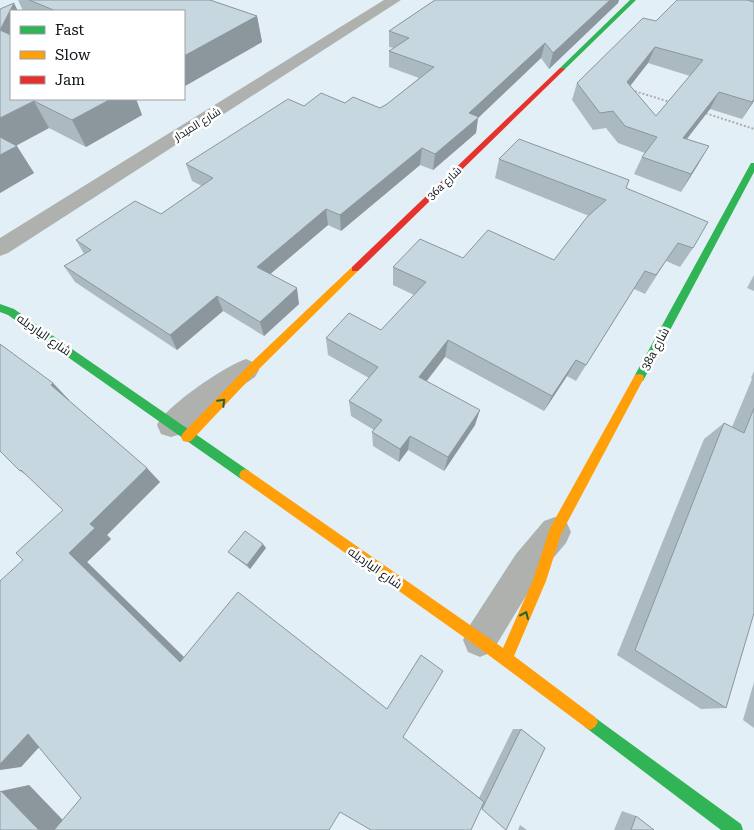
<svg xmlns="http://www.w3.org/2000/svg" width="754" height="830" font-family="'Roboto Serif',Cairo,serif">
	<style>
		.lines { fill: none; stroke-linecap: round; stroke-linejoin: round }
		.path { stroke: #a9aeab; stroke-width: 2; stroke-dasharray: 2 2; stroke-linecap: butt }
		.street { fill: #aeb1ae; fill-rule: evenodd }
		.fast { fill: #30b455; fill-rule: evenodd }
		.slow { fill: #ff9f0a; fill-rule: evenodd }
		.jam { fill: #e5322d; fill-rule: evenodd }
		.wall { fill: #abb9c1; fill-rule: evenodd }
		.shaded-wall { fill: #8b969d }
		.building { fill: #c7d7e0; stroke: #8b969d; fill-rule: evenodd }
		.oneway { stroke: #1e6436 }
		.labels { text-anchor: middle; stroke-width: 5; stroke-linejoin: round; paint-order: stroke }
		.far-street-label { font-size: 11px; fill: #0b1317; stroke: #fff }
		.street-label { font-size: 12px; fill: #0b1317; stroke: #fff }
	</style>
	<rect width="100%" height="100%" fill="#e3eff6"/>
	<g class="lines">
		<path class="path" d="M631 90 670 102
			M702 112 754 129"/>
		<path class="street" d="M384 0H401L8 253 0 256V238Z
			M246 359 255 363 259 370 255 377 220 401 181 434 171 437 161 434 157 425C166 406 225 366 246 359Z
			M555 517 566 521 571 532 566 543 538 576 492 652 480 657 468 652 463 640 468 628 516 554 544 521Z"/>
		<path class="fast" d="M630 0H636L564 70H560V68Z
			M751 163H754V172L643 381H635L634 378 635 375Z
			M0 304 14 309 249 471 251 475 249 479 245 481 241 479 8 315 0 312Z
			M590 714 741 824 743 830H721L585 727 582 722 585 717Z"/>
		<path class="slow" d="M355 266 358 267V271L260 368 191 441 187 442 183 441 181 437 183 433 252 362 352 267Z
			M639 374 643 375 644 378 561 534 546 581 514 656 595 717 598 722 595 727 590 730 585 727 475 645 241 479 239 475 241 471 245 469 249 471 503 648 533 580 550 528 635 375Z"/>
		<path class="jam" d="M560 68 565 69 358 271H352V267Z"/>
	</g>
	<path class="wall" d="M18 0H210L257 16 262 42 185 86H184V11H23Z
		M435 0H619L618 3 549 69 541 58 478 118 476 133 433 170 420 165 341 231 328 225 270 274 299 304 264 336 223 311 177 350 75 282 64 266 84 254 76 240 161 214 202 186 192 181 186 164 304 106 345 103 380 108 387 104 419 78 389 67V51L394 48 389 47V31Z
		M749 0H754V101L742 119 710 109 687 139 699 163 681 192 634 174 642 157 645 153 618 143 606 128 593 130 572 100 577 83 656 21 750 1ZM648 63 690 76 656 116 630 86Z
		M11 99H136L142 115 86 147 49 128 16 146 34 173 0 193Z
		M499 159 626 188 693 248 680 267 666 261 645 294 634 289 576 381 567 376 544 411 445 357 427 381 475 425 444 471 408 450 399 462 373 446 372 432 374 430 351 416 349 401 369 378 328 355 326 338 381 330 414 295 393 285V267L463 258 554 260 589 216 495 178Z
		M754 275V291L747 288Z
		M754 371V613L726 708 701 709 617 655 704 439 724 423 732 427 752 379 751 378Z
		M53 383 69 400V401L160 482 107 535 111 539 87 562 184 657 403 737 479 798 513 729H521L545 748 481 809 340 812 0 830 29 785 63 820 81 798 39 747 21 767 23 560 63 510 29 477 20 471Z
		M266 548 250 569 232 555 228 552Z
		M754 682V728L743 720Z
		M622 811 636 816 654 830H614Z
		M520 825 527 830H518Z"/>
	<path class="shaded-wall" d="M610 0H619L618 3 549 69 553 53Z
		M14 3 18 11H11V50L0 30Z
		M257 16 262 42 185 86 184 82V56Z
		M545 43 541 58 478 118 476 133 433 170 435 154 469 113Z
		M655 47 648 63 620 99 627 82Z
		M719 92 710 109 674 155 683 138Z
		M111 99H136L142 115 86 147 72 120Z
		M754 99V101L742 119Z
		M34 101 49 128 0 154V118Z
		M17 146 34 173 0 193V155Z
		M709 146 699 163 681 192 691 174Z
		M422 148 420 165 341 231 340 215Z
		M326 209 328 225 261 282 257 267Z
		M297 288 299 304 264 336 260 322Z
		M217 296 223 311 177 350 170 335Z
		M448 340 445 357 417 393 419 377Z
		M576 360 567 376 544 411 552 396Z
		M53 383 69 400 67 402 51 385Z
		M480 410 475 425 444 471 448 457Z
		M410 436 408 450 399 462 400 449Z
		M147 468 160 482 107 535 111 539 87 562 193 666 180 662 69 553 90 524Z
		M263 544 266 548 250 569 247 565Z
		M53 732 21 767 0 770V764L28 734Z
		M29 785 72 830H39L1 791Z"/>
	<path class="building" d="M29 0H210L257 16 184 56V11H56Z
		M435 0H610L553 53 545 43 469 113 479 117 435 154 422 148 340 215 326 209 257 267 297 288 260 322 217 296 170 335 64 266 91 250 76 240 135 201 161 214 213 178 186 164 288 99 304 106 321 93 345 103 353 97 380 108 387 104 434 67 389 51 409 38 389 31Z
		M677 0H747L754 2V99L752 102 719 92 683 138 709 146 691 174 642 157 657 137 625 126 613 111 600 113 577 83 643 18 656 21ZM655 47 703 60 656 116 627 82Z
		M14 3 0 30 11 35V99H111L72 120 34 101 0 118V9Z
		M0 137 17 146 0 155Z
		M519 139 629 180 626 188 708 222 693 248 678 243 656 275 645 271 586 365 576 360 552 396 448 340 419 377 480 410 448 457 410 436 400 449 372 432 382 420 349 401 378 367 326 338 349 313 381 330 426 282 393 267 420 239 463 258 488 230 554 260 587 217 606 200 499 159Z
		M0 344 53 383 51 385 147 468 90 524 95 528 69 553 180 662 238 592 387 709 421 655 443 671 403 737 484 802 471 830H371L340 812 329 830H54L81 798 28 734 0 764V581L23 560 16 553 63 510 21 470 20 471 0 451Z
		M754 408V613L726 708 635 650 724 423 744 433Z
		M245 531 263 544 247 565 228 552Z
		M521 729 545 748 506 830 482 809Z
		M1 791 39 830H0V792Z
		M636 816 654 830H631Z"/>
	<defs><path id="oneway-chevron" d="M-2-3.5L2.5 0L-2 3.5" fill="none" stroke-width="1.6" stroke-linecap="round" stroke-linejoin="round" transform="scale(1.25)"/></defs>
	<g class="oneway">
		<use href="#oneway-chevron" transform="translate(222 402) rotate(-45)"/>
		<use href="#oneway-chevron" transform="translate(525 615) rotate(-66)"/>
	</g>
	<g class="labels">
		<g class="far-street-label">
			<text transform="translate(197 124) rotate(-32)" y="4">شارع الميدار</text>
			<text transform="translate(444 183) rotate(-44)" y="4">36a شارع</text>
		</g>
		<g class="street-label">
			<text transform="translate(44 335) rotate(35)" y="4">شارع اليارديله</text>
			<text transform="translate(655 349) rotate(-62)" y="4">38a شارع</text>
			<text transform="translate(375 568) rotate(35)" y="4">شارع اليارديله</text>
		</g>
	</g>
	<rect x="10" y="10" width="175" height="90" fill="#ffffff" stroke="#9da1a2"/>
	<rect x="20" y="26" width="25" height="8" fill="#30b455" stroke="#9da1a2"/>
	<text x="55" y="35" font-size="15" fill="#0b1317">Fast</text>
	<rect x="20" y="51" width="25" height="8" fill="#ff9f0a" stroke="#9da1a2"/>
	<text x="55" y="60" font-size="15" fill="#0b1317">Slow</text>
	<rect x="20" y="76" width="25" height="8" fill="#e5322d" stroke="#9da1a2"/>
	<text x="55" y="85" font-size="15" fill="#0b1317">Jam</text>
</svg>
